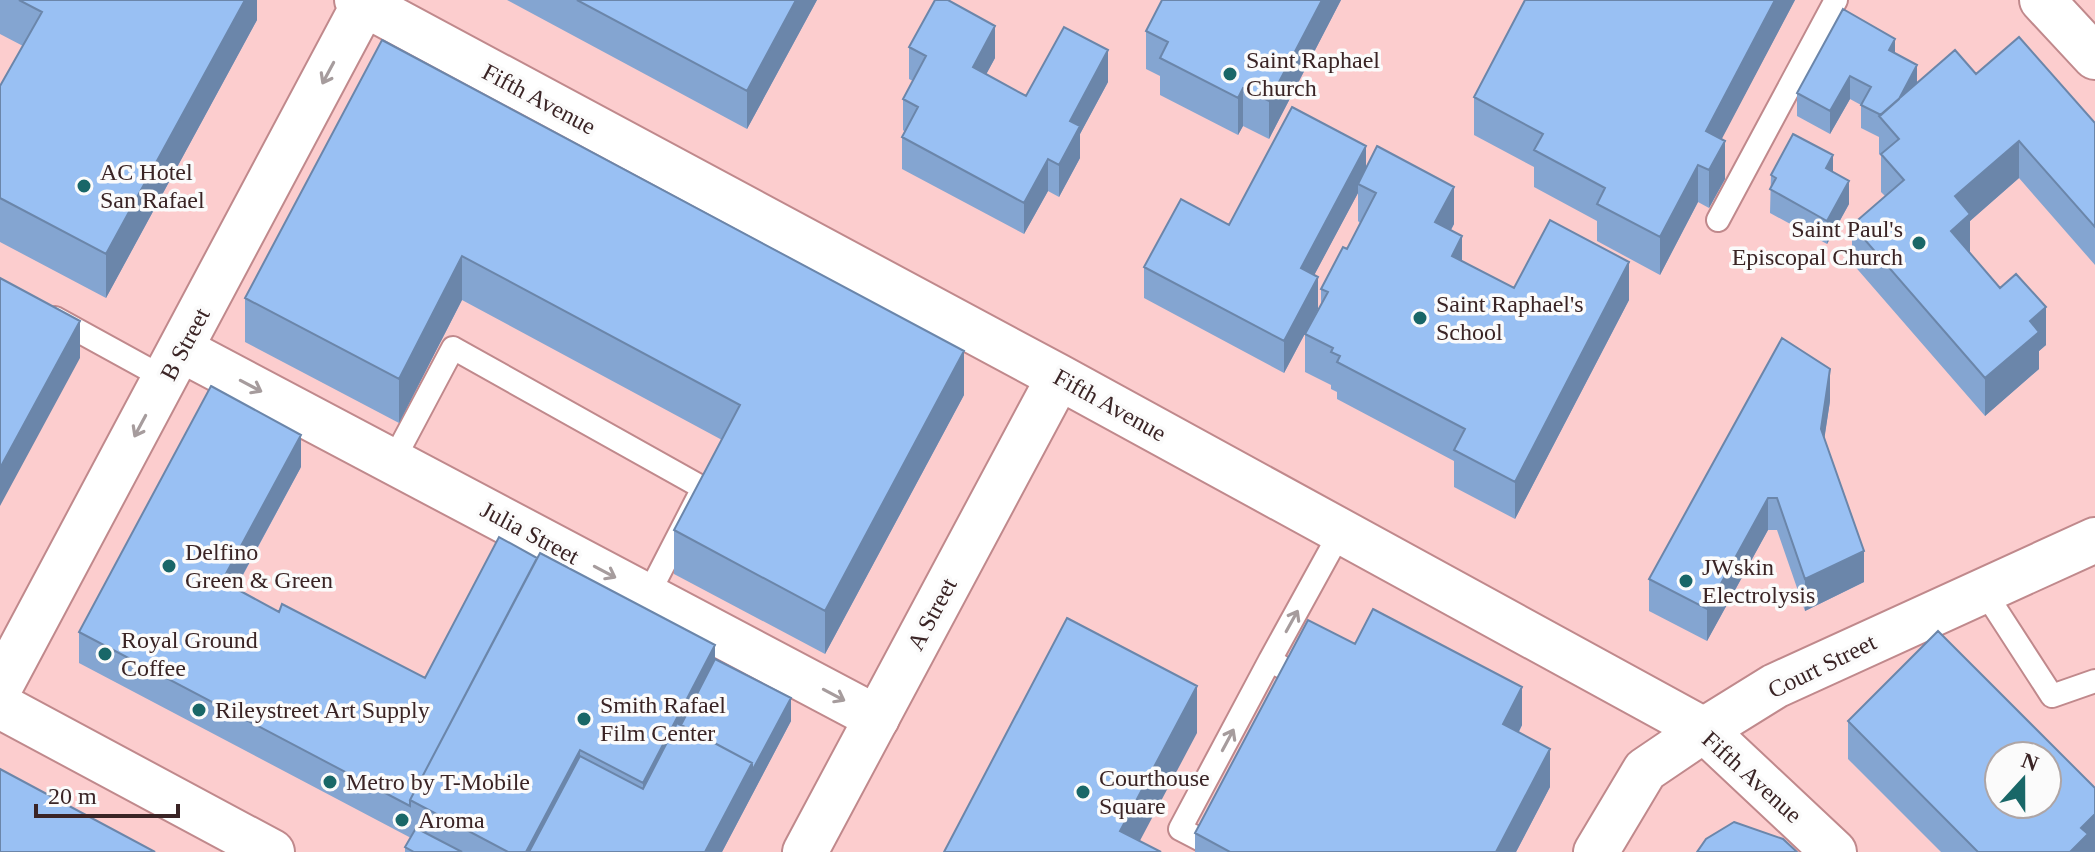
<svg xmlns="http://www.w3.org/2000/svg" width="2095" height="852" font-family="'Times New Roman',serif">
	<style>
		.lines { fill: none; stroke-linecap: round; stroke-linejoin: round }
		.service-casing { stroke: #c0898c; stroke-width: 26 }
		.minor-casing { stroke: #c0898c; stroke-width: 48 }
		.tertiary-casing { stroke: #c0898c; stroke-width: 48 }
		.secondary-casing { stroke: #c0898c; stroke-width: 48 }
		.service { stroke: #fff; stroke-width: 22 }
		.minor { stroke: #fff; stroke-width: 44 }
		.tertiary { stroke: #fff; stroke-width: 44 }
		.secondary { stroke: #fff; stroke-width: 44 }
		.wall { fill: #84a5d1 }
		.shaded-wall { fill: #6b86aa }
		.building { fill: #99c0f3; stroke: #6b86aa; stroke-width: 2; fill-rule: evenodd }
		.oneway { stroke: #a69c9d }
		.poi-dot { fill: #196768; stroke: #fbfbfb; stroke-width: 3 }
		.labels { text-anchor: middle; stroke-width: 7; stroke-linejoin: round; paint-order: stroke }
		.poi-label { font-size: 24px; fill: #3a2425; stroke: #fbfbfb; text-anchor: start }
		.street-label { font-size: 24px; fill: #3a2425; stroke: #fbfbfb }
	</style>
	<rect width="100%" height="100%" fill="#fccdce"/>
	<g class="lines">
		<defs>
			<path id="service" d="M1718 220 1836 0
				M55 318 166 379
				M393 461 453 348 703 488 648 595
				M1984 591 2052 696 2095 681
				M1280 666 1270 660 1341 531
				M1209 844 1180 829 1270 660"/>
			<path id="minor" d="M182 350 877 718
				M1596 852 1645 770 1704 730"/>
			<path id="tertiary" d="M357 0 1059 377 1704 730 1834 852
				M2042 0 2095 57
				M0 687 366 0
				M1704 730 1775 686 2095 540
				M805 852 1059 377"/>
			<path id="secondary" d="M0 706 272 852"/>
		</defs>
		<use href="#service" class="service-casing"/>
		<use href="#minor" class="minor-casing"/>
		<use href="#tertiary" class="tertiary-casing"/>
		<use href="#secondary" class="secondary-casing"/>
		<use href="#service" class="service"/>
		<use href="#minor" class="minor"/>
		<use href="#tertiary" class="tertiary"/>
		<use href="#secondary" class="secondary"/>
	</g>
	<path class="wall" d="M0 0H257V20L106 298 0 242V86L23 46 0 34Z
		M507 0H817L747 129Z
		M1341 0 1269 139 1243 126 1238 135 1160 95V76L1146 69V31Z
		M1525 0H1795L1721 139 1725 179 1709 208 1698 202 1660 275 1597 241V221L1534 187V167L1474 135V97Z
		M382 40 964 395 825 654 674 574V530L722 440 462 300 399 423 245 342V298Z
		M909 47 995 58 986 74 1026 96 1108 82 1080 134V158L1059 197 1048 191 1024 234 902 169V137L905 132 903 130V99L913 81 909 79Z
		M1895 53 1917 83 1976 74 2095 123V265L2019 178 1970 221 1969 252 2046 345 2039 351V369L1985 416 1852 263V225L1885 196 1881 192V156L1879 154V137L1861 128V105L1850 99 1830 134 1797 116V93Z
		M1366 168 1454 224 1451 230 1462 261 1514 288 1629 300 1515 519 1454 487V461L1337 399V392L1331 389V385L1305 372V334L1321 306V289L1347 249 1360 223 1358 221V193L1314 275 1318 309 1284 373 1144 298V267L1229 225Z
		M1833 172 1849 204 1827 244 1770 213 1771 175Z
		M1830 401 1824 439 1864 582 1805 611 1777 530H1768L1707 641 1649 611V579Z
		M301 467 236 588 279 612 425 678 715 659 791 721 722 852H405V847L411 838 79 663V632Z
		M1355 644 1522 725 1519 732 1550 787 1516 852H1195V833Z
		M1848 721 2095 788V852H1941L1848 759Z"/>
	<path class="shaded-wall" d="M245 0H257V20L106 298V254Z
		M796 0H817L747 129V91Z
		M1322 0H1341L1269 139V101Z
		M1775 0H1795L1706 169V131Z
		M995 26V58L973 99V67Z
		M1895 39V62L1889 50Z
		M1108 50V82L1080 134V158L1059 197V165L1070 121Z
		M1917 65V88L1888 119Z
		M1850 76V99L1830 134V111Z
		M1243 88V126L1238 135V98Z
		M1725 141V179L1709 208V170Z
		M2019 141V178L1970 221V252L1951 269V231L1955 196Z
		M1366 146V178L1358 184V193L1301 300V268Z
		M1833 155V179L1826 168Z
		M1048 159V191L1024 234V203Z
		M1698 165V202L1660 275V237Z
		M1849 181V204L1827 244V221Z
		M1454 187V224L1435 259V222Z
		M1462 236V274L1452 256Z
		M462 256V300L399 423V379Z
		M1629 262V300L1515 519V482Z
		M1318 277V309L1284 373V341Z
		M2046 307V345L2039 351V369L1985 416V378L2030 321Z
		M80 321V358L0 506V468Z
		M964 351V395L825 654V611Z
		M1830 369V401L1821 461V429Z
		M301 435V467L222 613V581Z
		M1768 498V530L1707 641V609Z
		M1864 551V582L1805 611V579Z
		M715 645V683L643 821V783Z
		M1197 686V733L1134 852 1120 831Z
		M1522 687V725L1503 762V724Z
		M791 698V721L722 852H705L752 763Z
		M1550 749V787L1516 852H1496Z
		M580 750V788L546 852H526Z
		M2095 814V852H2070L2081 828Z"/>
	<path class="building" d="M19 0H245L106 254 0 198V86L42 12Z
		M577 0H796L747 91Z
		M935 0H948L995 26 973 67 1026 96 1064 27 1108 50 1070 121 1080 126 1059 165 1048 159 1024 203 902 137 918 107 903 99 926 56 909 47Z
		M1162 0H1322L1269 101 1243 88 1238 98 1160 58 1168 42 1146 31Z
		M1525 0H1775L1706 131 1725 141 1709 170 1698 165 1660 237 1597 204 1605 188 1534 150 1543 134 1474 97Z
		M1843 9 1895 39 1889 50 1917 65 1899 99 1881 115 1861 105 1871 87 1850 76 1830 111 1797 93Z
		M2019 37 2095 123V227L2019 141 1955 196 1970 214 1951 231 2000 288 2016 274 2046 307 2030 321 2039 332 1985 378 1852 225 1904 180 1881 154 1899 139 1879 116 1955 50 1976 74Z
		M382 40 964 351 825 611 674 530 740 405 462 256 399 379 245 298Z
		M1292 107 1366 146 1301 268 1318 277 1284 341 1144 267 1181 199 1229 225Z
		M1793 134 1833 155 1826 168 1849 181 1827 221 1770 189 1776 178 1771 175Z
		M1377 146 1454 187 1435 222 1462 236 1452 256 1514 288 1550 220 1629 262 1515 482 1454 450 1465 429 1337 362 1340 356 1331 352 1333 348 1305 334 1328 292 1321 289 1343 247 1347 249 1376 193 1358 184Z
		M0 278 80 321 0 468Z
		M1782 338 1830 369 1821 429 1864 551 1805 579 1777 498H1768L1707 609 1649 579Z
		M211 386 301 435 222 581 279 612 282 604 425 678 499 537 537 558 410 800V806L79 632Z
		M540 553 715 645 643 783 580 750 526 852H508L410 800Z
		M1373 609 1522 687 1503 724 1550 749 1496 852H1230L1195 833 1308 620 1355 644Z
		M1067 618 1197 686 1120 831 1161 852H944Z
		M1938 631 2095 788V814L2081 828 2088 834 2070 852H1978L1848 721ZM1999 756H2047V804H1999Z
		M715 659 791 698 752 771V763L681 725Z
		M677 723 752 763 705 852H529L580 756 643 789Z
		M0 769 155 852H0Z
		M1734 822 1783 839 1797 852H1697L1706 839Z
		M416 828 462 852H414L405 847Z"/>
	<defs><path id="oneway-shaft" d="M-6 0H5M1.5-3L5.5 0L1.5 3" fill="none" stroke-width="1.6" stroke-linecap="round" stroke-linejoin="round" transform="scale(2)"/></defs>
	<g class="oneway">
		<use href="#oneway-shaft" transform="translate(328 73) rotate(118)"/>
		<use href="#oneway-shaft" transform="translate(251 386) rotate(28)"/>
		<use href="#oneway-shaft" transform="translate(140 426) rotate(118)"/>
		<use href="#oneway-shaft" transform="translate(605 572) rotate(28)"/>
		<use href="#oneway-shaft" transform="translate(1292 621) rotate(-61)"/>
		<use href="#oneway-shaft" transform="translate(834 695) rotate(28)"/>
		<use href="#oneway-shaft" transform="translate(1228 740) rotate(-62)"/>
	</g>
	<g class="poi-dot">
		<circle cx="1230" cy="74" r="8"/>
		<circle cx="84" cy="186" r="8"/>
		<circle cx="1919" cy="243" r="8"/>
		<circle cx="1420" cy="318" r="8"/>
		<circle cx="169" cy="566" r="8"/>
		<circle cx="1686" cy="581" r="8"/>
		<circle cx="105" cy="654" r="8"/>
		<circle cx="199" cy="710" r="8"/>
		<circle cx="584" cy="719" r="8"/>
		<circle cx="330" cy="782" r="8"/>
		<circle cx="1083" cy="792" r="8"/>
		<circle cx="402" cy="820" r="8"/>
	</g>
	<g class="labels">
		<g class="poi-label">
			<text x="1246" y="68">Saint Raphael<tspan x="1246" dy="28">Church</tspan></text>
			<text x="100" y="180">AC Hotel<tspan x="100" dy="28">San Rafael</tspan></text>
			<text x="1903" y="237" text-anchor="end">Saint Paul's<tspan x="1903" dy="28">Episcopal Church</tspan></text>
			<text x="1436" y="312">Saint Raphael's<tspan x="1436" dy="28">School</tspan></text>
			<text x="185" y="560">Delfino<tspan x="185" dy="28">Green &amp; Green</tspan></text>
			<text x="1702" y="575">JWskin<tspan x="1702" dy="28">Electrolysis</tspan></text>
			<text x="121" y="648">Royal Ground<tspan x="121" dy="28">Coffee</tspan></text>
			<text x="600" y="713">Smith Rafael<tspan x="600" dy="28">Film Center</tspan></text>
			<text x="215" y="718">Rileystreet Art Supply</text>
			<text x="1099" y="786">Courthouse<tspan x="1099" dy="28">Square</tspan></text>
			<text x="346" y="790">Metro by T-Mobile</text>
			<text x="418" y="828">Aroma</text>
		</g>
		<g class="street-label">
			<text transform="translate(539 99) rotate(28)" y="8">Fifth Avenue</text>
			<text transform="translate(185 344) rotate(-62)" y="8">B Street</text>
			<text transform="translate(1110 405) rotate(29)" y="8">Fifth Avenue</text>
			<text transform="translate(530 533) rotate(28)" y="8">Julia Street</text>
			<text transform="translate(932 614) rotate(-62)" y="8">A Street</text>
			<text transform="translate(1822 666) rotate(-26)" y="8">Court Street</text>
			<text transform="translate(1752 777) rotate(42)" y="8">Fifth Avenue</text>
		</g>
	</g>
	<g transform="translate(2023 780) rotate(21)"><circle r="38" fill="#fbfbfb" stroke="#aea5a5" stroke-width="2"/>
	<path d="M0-6L14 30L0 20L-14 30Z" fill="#196768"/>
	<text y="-12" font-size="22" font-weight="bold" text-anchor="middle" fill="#3a2425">N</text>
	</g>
	<path d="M36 804v12h142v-12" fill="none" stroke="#3a2425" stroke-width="4"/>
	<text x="48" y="804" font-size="24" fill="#3a2425" stroke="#fbfbfb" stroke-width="6" paint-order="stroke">20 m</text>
</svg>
